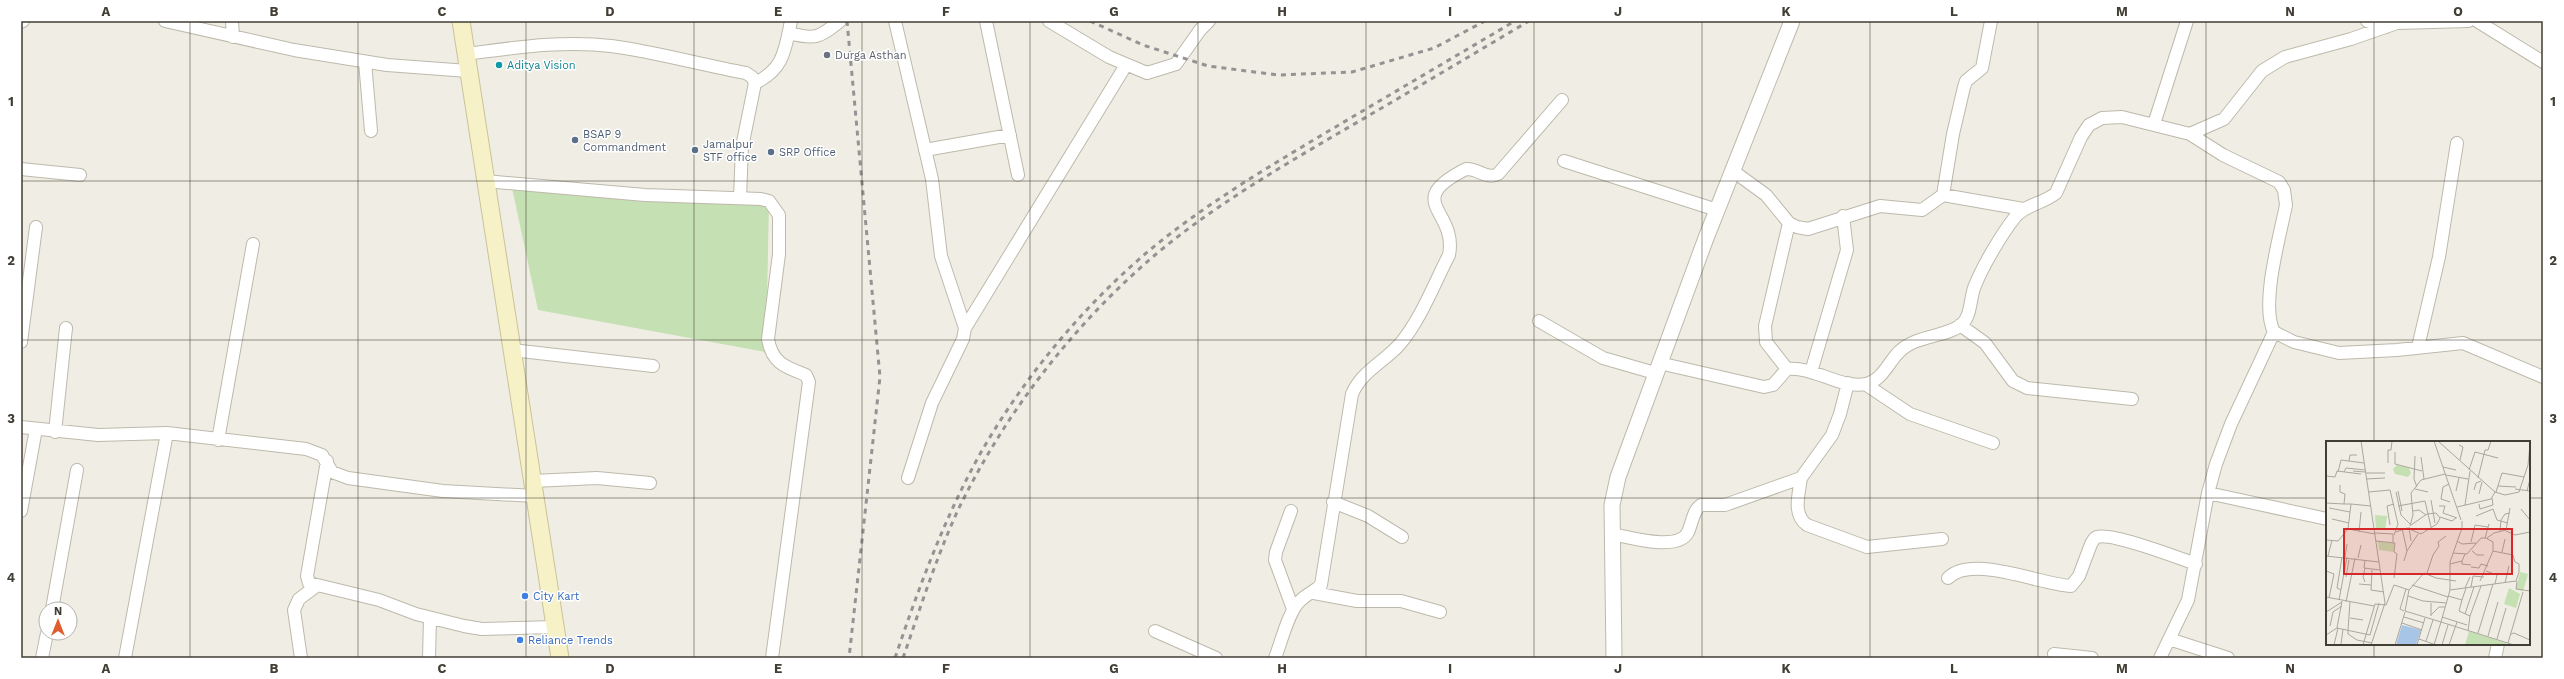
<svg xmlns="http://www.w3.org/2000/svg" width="2564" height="679" font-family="'Work Sans',sans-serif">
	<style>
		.green { fill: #c5e0b2 }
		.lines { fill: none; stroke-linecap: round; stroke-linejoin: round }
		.minor-casing { stroke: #bdb9ab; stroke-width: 14 }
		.tertiary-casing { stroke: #bdb9ab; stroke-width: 17 }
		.secondary-casing { stroke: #cac399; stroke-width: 19 }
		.minor { stroke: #fff; stroke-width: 12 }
		.tertiary { stroke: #fff; stroke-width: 15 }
		.secondary { stroke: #f7f1c7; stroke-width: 17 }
		.rail { stroke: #939393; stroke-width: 3; stroke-dasharray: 5 5; stroke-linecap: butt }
		.grid { fill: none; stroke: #413e35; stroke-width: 1; stroke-opacity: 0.55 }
		.worship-dot { fill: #6b7280; stroke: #fff; stroke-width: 1.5 }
		.culture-dot { fill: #0f9aa8; stroke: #fff; stroke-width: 1.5 }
		.service-dot { fill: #5c6f8a; stroke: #fff; stroke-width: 1.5 }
		.shop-dot { fill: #3f7fe0; stroke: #fff; stroke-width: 1.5 }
		.labels { text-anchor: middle; stroke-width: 3; stroke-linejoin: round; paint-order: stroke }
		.worship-label { font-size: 11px; fill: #5b616d; stroke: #fff; text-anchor: start }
		.culture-label { font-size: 11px; fill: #0d838f; stroke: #fff; text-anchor: start }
		.service-label { font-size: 11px; fill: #4e5e75; stroke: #fff; text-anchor: start }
		.shop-label { font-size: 11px; fill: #366cbe; stroke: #fff; text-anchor: start }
		.inset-road { fill: none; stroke: #aaa89e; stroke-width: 1 }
		.view { fill: #d62828; fill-opacity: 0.15; stroke: #d62828; stroke-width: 2 }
		.inset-edge { fill: none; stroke: #413e35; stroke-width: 2 }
		.neatline { fill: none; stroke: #413e35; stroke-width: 1.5 }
		.grid-label { font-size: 13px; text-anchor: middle; font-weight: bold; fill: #413e35 }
	</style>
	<rect width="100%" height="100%" fill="#f0eee4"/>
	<path class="green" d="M511 183 769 201 766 352 538 310Z"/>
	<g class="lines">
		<defs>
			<path id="minor" d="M165 21 294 50 387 65 468 71
				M232 21 233 37
				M895 21 932 179 941 256 965 328 963 339 932 403 908 478
				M986 21 1018 175
				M1049 21 1109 57 1147 73 1176 64 1200 30 1209 21
				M2367 21 2386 27
				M2477 21 2543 62
				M21 22 23 21
				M789 33C815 40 819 38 840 21
				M465 54C514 48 562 40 611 46 657 52 701 65 746 73L752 77 755 83 742 147 740 198
				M365 62 371 131
				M755 83C784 69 785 50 791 21
				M2154 124 2187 21
				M2190 134 2224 119 2262 71 2285 57 2351 39 2397 23 2469 21
				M925 150 1010 135
				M1564 161 1717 210
				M21 169 80 175
				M1733 171 1766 195 1789 223 1797 227 1808 229 1880 206 1922 210 1943 195 2023 209
				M485 181 645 195 761 199 769 201 779 215V254L768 339C772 363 785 367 806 375L809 382 772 658
				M1943 195 1953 134 1964 87 1966 81 1982 68 1991 21
				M1539 321 1603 358 1655 373
				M1960 325 1985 343 2013 381 2027 388 2132 399
				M965 328 1126 65
				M21 342 36 227
				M2418 347 2439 257 2457 143
				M512 350 653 366
				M1659 363 1764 387 1773 385 1787 369C1814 366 1839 389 1866 384 1883 380 1888 362 1900 351 1917 335 1946 337 1961 325 1971 317 1970 300 1974 288 1982 267 2001 235 2015 217 2026 204 2043 204 2056 193L2081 137 2089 125 2102 118 2122 117 2190 134 2223 155 2279 182 2284 190 2286 205C2280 236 2260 305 2274 332L2294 342 2339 353 2397 350 2463 343 2543 377
				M1787 369 1766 342 1765 326 1789 223
				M1811 372 1847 250 1843 216
				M1865 384 1910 414 1993 443
				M21 427 98 435 167 433 306 449 322 455 332 472 348 478 443 491 535 496
				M55 432 66 328
				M218 440 253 244
				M327 461 307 576 309 583 379 600 416 614 464 626 482 629 555 627
				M1801 478C1799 494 1792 514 1807 525L1867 547 1942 539
				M533 481 597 478 650 483
				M2208 493 2327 519
				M1333 502 1368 516 1402 537
				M21 511 36 429
				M1291 511 1276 552 1275 560 1293 609
				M1612 534C1629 537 1679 552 1688 532 1692 524 1693 510 1701 505H1725L1801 478 1832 435 1840 414 1848 383
				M1948 578C1972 554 2038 584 2071 586L2079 576 2091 544C2093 541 2094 538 2097 537 2111 532 2179 558 2196 564
				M1314 593 1357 601H1401L1440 612
				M52 609 77 470
				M1155 631 1216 658
				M2169 639 2228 658
				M2054 654 2092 658
				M42 658 47 633
				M125 658 167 433
				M301 658 294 610 299 599 315 587
				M429 658 430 618
				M1275 658C1281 643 1289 609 1301 600 1308 593 1314 592 1321 585L1352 394C1362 371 1384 362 1400 344 1421 319 1434 284 1449 255 1458 210 1401 202 1466 169 1478 168 1486 180 1498 174L1562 100
				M2160 658 2188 600 2208 493 2216 464 2231 424 2274 332
				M2495 658 2498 644"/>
			<path id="tertiary" d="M1614 658 1612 505 1618 477 1706 238 1792 21"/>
			<path id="secondary" d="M461 21 560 658"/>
		</defs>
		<use href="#minor" class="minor-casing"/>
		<use href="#tertiary" class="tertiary-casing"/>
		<use href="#secondary" class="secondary-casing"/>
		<use href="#minor" class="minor"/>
		<use href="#tertiary" class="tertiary"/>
		<use href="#secondary" class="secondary"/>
		<path class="rail" d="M847 21 880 377 849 658
			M1090 21 1143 45 1208 66 1278 75 1352 72 1434 48 1485 21
			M895 658C919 587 944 519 980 454 1024 377 1083 306 1151 249 1207 203 1270 166 1332 129 1393 93 1454 57 1515 21
			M903 658C920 609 936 558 958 510 1005 413 1073 325 1155 255 1211 208 1274 171 1337 134 1401 97 1465 59 1529 21"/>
	</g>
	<path class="grid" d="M190 21V658M358 21V658M526 21V658M694 21V658M862 21V658M1030 21V658M1198 21V658M1366 21V658M1534 21V658M1702 21V658M1870 21V658M2038 21V658M2206 21V658M2374 21V442M21 181H2543M21 340H2543M21 498H2327M2529 498H2543M2374 644V658"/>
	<circle class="worship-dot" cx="827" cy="55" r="4"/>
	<circle class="culture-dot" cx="499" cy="65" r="4"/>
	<g class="service-dot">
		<circle cx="575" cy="140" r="4"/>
		<circle cx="695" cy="150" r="4"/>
		<circle cx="771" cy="152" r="4"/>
	</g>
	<g class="shop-dot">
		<circle cx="525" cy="596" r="4"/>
		<circle cx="520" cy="640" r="4"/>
	</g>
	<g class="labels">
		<g class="worship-label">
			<text x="835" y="59">Durga Asthan</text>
		</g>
		<g class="culture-label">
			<text x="507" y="69">Aditya Vision</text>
		</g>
		<g class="service-label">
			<text x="583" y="138">BSAP 9<tspan x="583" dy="13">Commandment</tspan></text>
			<text x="703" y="148">Jamalpur<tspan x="703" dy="13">STF office</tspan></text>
			<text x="779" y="156">SRP Office</text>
		</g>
		<g class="shop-label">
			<text x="533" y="600">City Kart</text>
			<text x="528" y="644">Reliance Trends</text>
		</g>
	</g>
	<g transform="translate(2326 441)">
		<rect width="204" height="204" fill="#f0eee4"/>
		<path d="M71 24 83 27 85 32 82 36 69 33 67 28ZM49 74 61 75 59 89H50ZM52 100 68 102V111L53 109ZM194 131 202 133 197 150 190 148ZM183 147 194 153 190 167 178 163ZM143 190 185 204H139Z" fill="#c5e0b2"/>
		<path d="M76 184 95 189 90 204H70Z" fill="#a7c5e6"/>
		<path class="inset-road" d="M35 0 59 162 45 204M108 0 135 79M112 0 169 51 165 58 131 66M133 4 137 6 134 19M69 11V23L96 30M89 15 88 38 91 46M95 16 98 38M23 20 24 14H31M62 22V9H65L66 0M117 26 130 29M143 29 149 11 172 17M27 30 39 31M12 31 15 19 38 22M18 31 20 27 39 29M40 32H59M120 34 142 38M0 35 9 36 11 30 35 33M152 37 159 9H162L165 0M40 38 59 37M123 43 117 46 115 58 124 61M14 44V51L19 53 18 63H25M172 45 190 46M89 48 102 51M189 48 204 50M148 49 150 42 155 40M72 50 76 70M130 50 133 37M201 50 204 38M43 51 64 49 72 83 68 94M169 51 179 54 193 51 202 24 204 3M170 51 176 32 198 36M153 53 156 41M105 59 109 82M0 62 18 63M153 63 154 68 167 64 166 57M139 64 144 30M72 65 99 60 105 86M113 65H119L117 72 131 77M3 67 24 71M195 68 204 79M87 70 93 69 100 74M150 75 167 68 171 79 182 82M114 76 126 80 130 77M6 78 23 82M64 84 61 65 68 63M84 85 87 74 85 52 95 39 119 33M83 86 85 100M76 87 81 110 78 120M22 88 49 93M174 90 175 79 179 73 184 72M180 90 189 94 204 91M33 91 35 71M70 91 81 87 95 93 111 83 114 77 110 72 101 73 85 84 75 74 70 51M49 92 67 93V101M159 97 163 83M161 97 168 92 180 89 184 67M0 99 12 100 22 88 25 63 45 65M50 100 69 102 68 111 71 113 68 137M131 100 136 103 150 102M145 101 149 84 162 86M81 110 92 93M146 110 151 114H158M176 111 179 98M0 115 53 121M2 115 6 99M19 116 21 103M32 117 35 104M39 119 38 127 54 129M136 120V123L145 124M124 123 136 120 139 113M145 126 153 127 155 123 162 125M39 127 37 136 39 141M46 129 45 149 58 151M0 130 8 133 3 157M160 130 171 134 169 143M101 132 107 114 113 105 112 101 120 95M20 136 23 119M154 140 167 110M191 140 190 148 204 150M179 142 183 125M33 143 45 144M86 144 122 156M145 146 147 135 158 136M139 147 144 136M15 149 11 147 16 116M83 149 98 132 110 137 130 140M124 149 190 140 193 131V123L189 121 187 114 167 110V101L160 97H155L141 113 127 112M82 155 97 160 121 162M122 155 136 159 140 147M0 156 48 165M13 159 21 116M136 159 133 170 144 175 142 190M16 160 11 187 44 194 53 162M20 161 29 117M105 162V175M78 170 74 168 80 148M0 171 16 161M139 173 148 146M105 174 113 166H119M144 175 155 145M78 176 98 182M116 176 141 184M24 177 37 179M115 181 188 204M76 182 96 189M4 185 7 171 16 165M22 189V193L31 199 46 202M22 189 24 161M152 192 167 143M185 193 188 192 204 199M0 194 11 187M162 195 172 161M93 198 110 204M171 198 180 167M100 200 107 179M182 202 197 151M15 203 17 188M8 204 12 187M37 204 49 163 60 164 68 144 83 149 79 170 115 181 124 149V121L136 87V80M69 204 79 171M91 204 99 177M108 204 115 181M116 204 122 184M123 204 131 181"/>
		<path class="view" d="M18 88H186V133H18Z"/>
		<rect width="204" height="204" class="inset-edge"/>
	</g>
	<rect width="2564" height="679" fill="none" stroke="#ffffff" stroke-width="44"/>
	<g transform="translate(58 621)"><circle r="19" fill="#ffffff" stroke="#b3b2ae"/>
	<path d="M0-3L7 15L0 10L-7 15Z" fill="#df5d2c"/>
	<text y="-6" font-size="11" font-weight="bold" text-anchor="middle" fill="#413e35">N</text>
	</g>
	<rect x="22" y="22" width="2520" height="635" class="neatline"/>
	<g class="grid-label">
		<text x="106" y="16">A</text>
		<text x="274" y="16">B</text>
		<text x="442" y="16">C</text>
		<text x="610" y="16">D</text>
		<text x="778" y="16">E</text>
		<text x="946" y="16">F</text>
		<text x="1114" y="16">G</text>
		<text x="1282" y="16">H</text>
		<text x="1450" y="16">I</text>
		<text x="1618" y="16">J</text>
		<text x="1786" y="16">K</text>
		<text x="1954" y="16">L</text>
		<text x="2122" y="16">M</text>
		<text x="2290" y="16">N</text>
		<text x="2458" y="16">O</text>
		<text x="11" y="106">1</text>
		<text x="2553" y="106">1</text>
		<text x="11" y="265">2</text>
		<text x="2553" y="265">2</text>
		<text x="11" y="423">3</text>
		<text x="2553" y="423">3</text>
		<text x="11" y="582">4</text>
		<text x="2553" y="582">4</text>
		<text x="106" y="673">A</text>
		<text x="274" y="673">B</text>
		<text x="442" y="673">C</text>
		<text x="610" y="673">D</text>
		<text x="778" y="673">E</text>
		<text x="946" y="673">F</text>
		<text x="1114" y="673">G</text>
		<text x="1282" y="673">H</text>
		<text x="1450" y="673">I</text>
		<text x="1618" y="673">J</text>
		<text x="1786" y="673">K</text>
		<text x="1954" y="673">L</text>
		<text x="2122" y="673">M</text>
		<text x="2290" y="673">N</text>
		<text x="2458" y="673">O</text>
	</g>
</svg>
